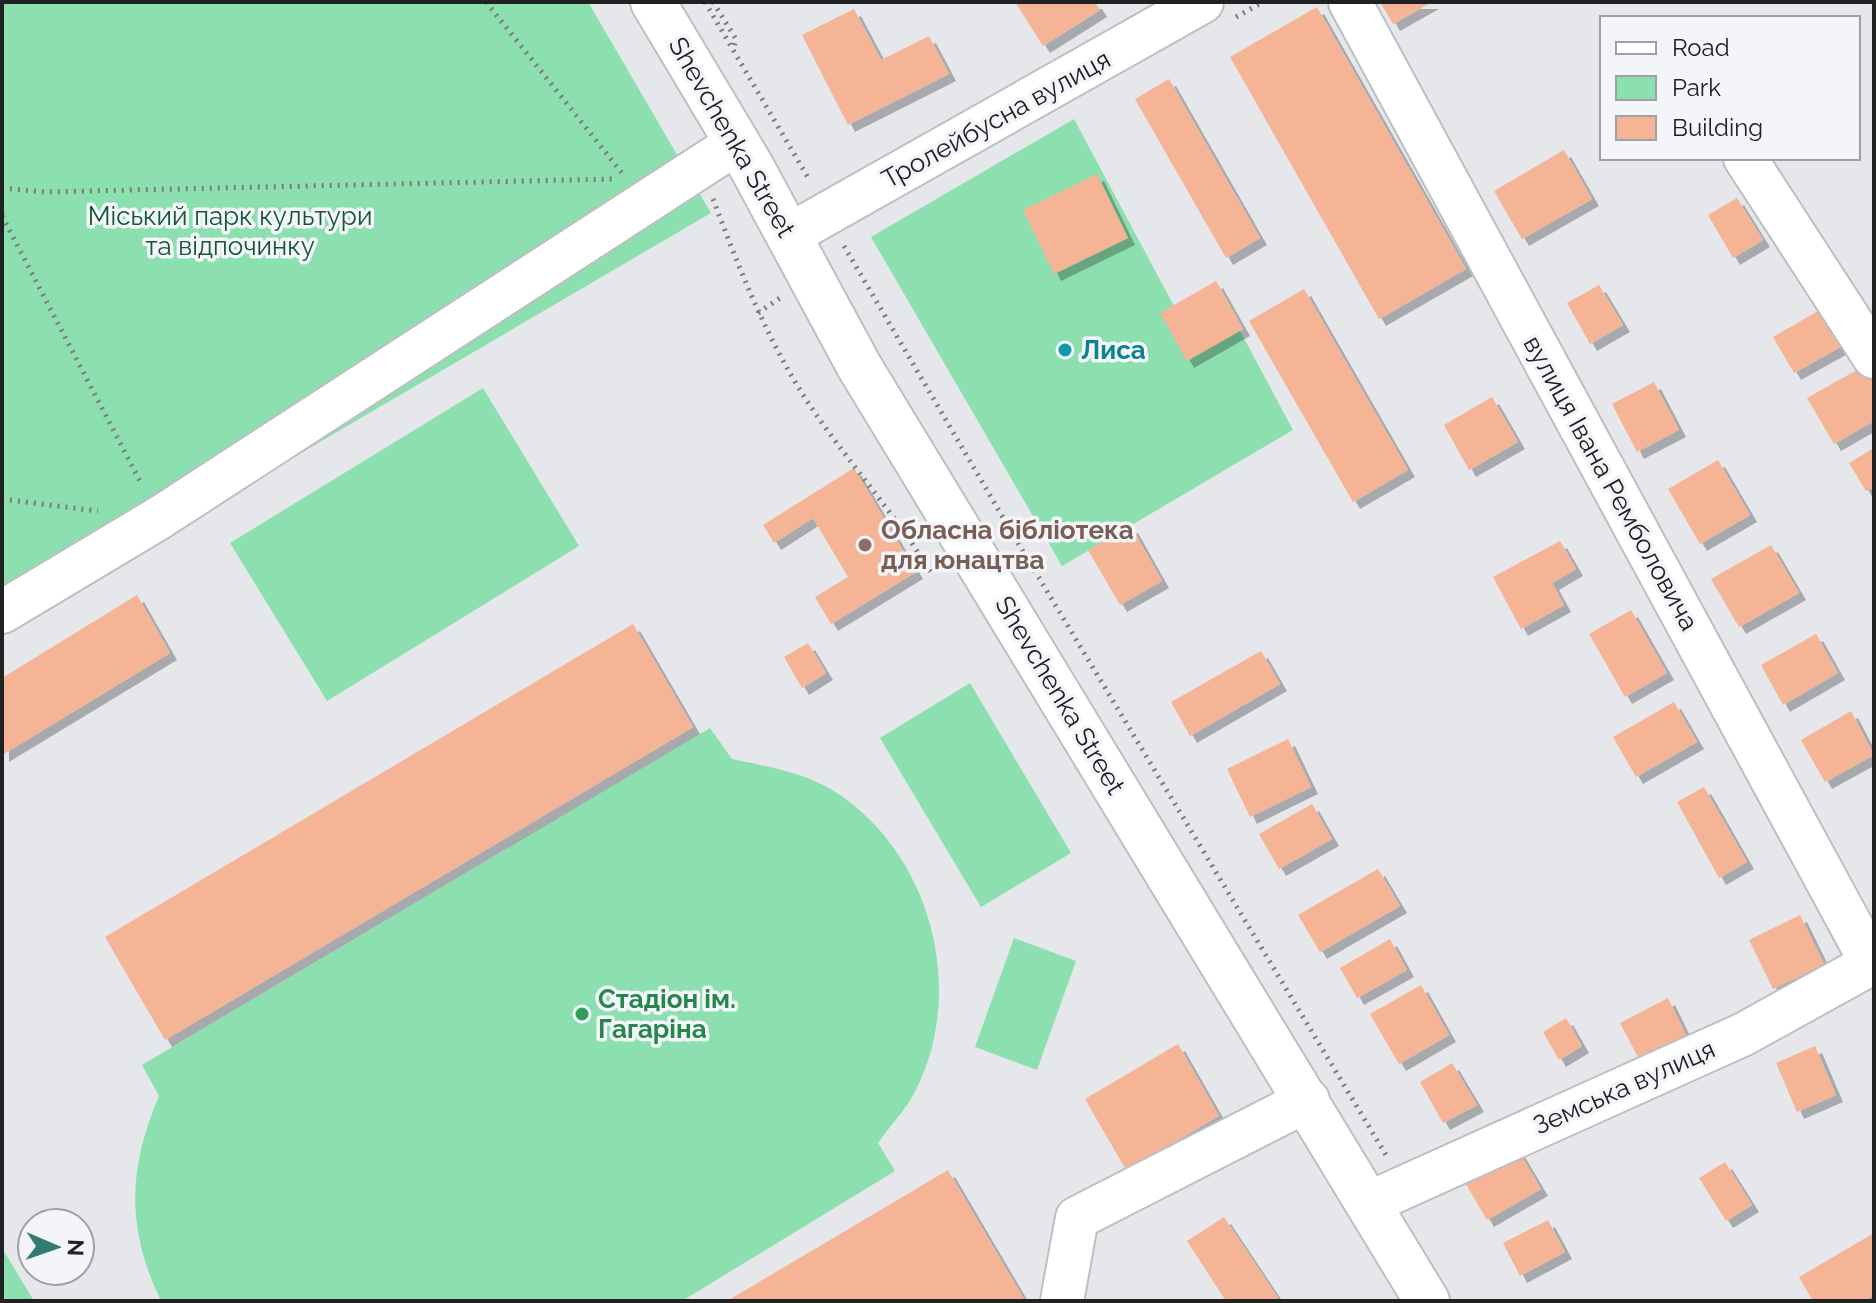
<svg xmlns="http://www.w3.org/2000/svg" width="1876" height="1303" font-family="Raleway,sans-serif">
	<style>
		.green { fill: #8cdfaf }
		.building { fill: #f5b495; filter: url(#shadow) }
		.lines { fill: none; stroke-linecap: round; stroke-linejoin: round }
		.minor-casing { stroke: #bdbfc3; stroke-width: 46 }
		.major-casing { stroke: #bdbfc3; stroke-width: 48 }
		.path { stroke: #7b7c7e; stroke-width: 5; stroke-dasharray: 2 6; stroke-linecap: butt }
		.minor { stroke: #fff; stroke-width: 42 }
		.major { stroke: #fff; stroke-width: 44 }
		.culture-dot { fill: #0f9aa8; stroke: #f3f5f9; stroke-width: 3 }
		.education-dot { fill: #8d6e63; stroke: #f3f5f9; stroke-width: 3 }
		.leisure-dot { fill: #2e9e5b; stroke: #f3f5f9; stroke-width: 3 }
		.labels { text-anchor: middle; stroke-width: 7; stroke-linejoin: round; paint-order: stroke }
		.street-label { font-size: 26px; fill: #202122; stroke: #f3f5f9 }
		.park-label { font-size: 26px; fill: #155536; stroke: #f3f5f9 }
		.culture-label { font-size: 26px; font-weight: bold; fill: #0d838f; stroke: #f3f5f9; text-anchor: start }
		.education-label { font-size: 26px; font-weight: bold; fill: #785e54; stroke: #f3f5f9; text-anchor: start }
		.leisure-label { font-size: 26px; font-weight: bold; fill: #27864d; stroke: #f3f5f9; text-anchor: start }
	</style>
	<defs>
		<filter id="shadow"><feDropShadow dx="7" dy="7" stdDeviation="0" flood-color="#0004"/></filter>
	</defs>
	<rect width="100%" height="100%" fill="#e5e7eb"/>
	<path class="green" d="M2 2H588L711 213 2 628Z
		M1074 119 1190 336 1231 314 1293 430 1062 566 871 237Z
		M483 388 579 546 327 701 230 543Z
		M970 683 1071 853 981 907 880 738Z
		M710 728 732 759C769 767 808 773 840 795 935 860 968 999 911 1099 902 1114 888 1128 878 1143L895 1171 682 1301H161C126 1228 128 1169 159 1096L142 1065Z
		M1014 938 1076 961 1037 1070 975 1047Z
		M2 1248 34 1301H2Z"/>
	<path class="building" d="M1015 2H1095L1100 10 1043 46Z
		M1380 2H1432L1393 24Z
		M1317 7 1466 269 1379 319 1230 57Z
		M854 9 881 60 929 36 949 74 848 125 802 35Z
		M1169 79 1260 238 1226 258 1135 99Z
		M1564 150 1592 199 1522 239 1494 191Z
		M1097 174 1128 238 1054 274 1023 210Z
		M1737 198 1763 240 1733 258 1708 215Z
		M1216 281 1243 329 1187 361 1160 313Z
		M1599 285 1623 325 1590 344 1567 303Z
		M1304 289 1408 470 1353 502 1249 321Z
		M1825 307 1846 344 1794 373 1773 337Z
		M1864 366 1874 384V421L1834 444 1807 398Z
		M1654 382 1679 430 1637 452 1612 404Z
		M1492 397 1518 442 1469 470 1444 425Z
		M1874 448V487L1866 491 1849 463Z
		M1718 460 1750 515 1700 544 1668 489Z
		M854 468 916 572 831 624 815 597 848 577 813 518 774 543 763 525Z
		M1131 526 1162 581 1120 605 1088 550Z
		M1560 541 1576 569 1552 583 1564 605 1521 629 1493 577Z
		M1771 545 1799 593 1739 627 1711 579Z
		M137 595 170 653 2 755V678Z
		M1631 610 1667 673 1625 697 1589 634Z
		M633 624 693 727 165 1040 105 937Z
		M1816 634 1838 673 1783 705 1761 665Z
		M808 643 826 673 802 688 784 657Z
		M1261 651 1280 684 1190 736 1171 702Z
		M1674 702 1697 742 1636 777 1613 737Z
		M1851 711 1874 755 1825 782 1801 740Z
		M1288 739 1311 787 1250 817 1227 769Z
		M1704 787 1747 862 1719 878 1677 802Z
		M1312 804 1332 839 1279 869 1259 834Z
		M1378 869 1400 906 1320 952 1298 915Z
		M1800 915 1824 964 1773 989 1749 940Z
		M1390 939 1407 970 1357 998 1340 968Z
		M1421 985 1449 1035 1399 1064 1370 1014Z
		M1668 998 1686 1035 1639 1059 1620 1023Z
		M1566 1018 1582 1046 1559 1060 1543 1032Z
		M1178 1044 1219 1116 1126 1170 1085 1099Z
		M1815 1046 1836 1095 1797 1112 1776 1063Z
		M1452 1063 1477 1105 1443 1123 1420 1082Z
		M1518 1150 1541 1189 1487 1220 1464 1181Z
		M1725 1162 1752 1205 1726 1221 1699 1178Z
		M948 1170 1025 1301H727Z
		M1224 1217 1278 1298 1273 1301H1226L1187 1241Z
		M1548 1220 1565 1252 1520 1276 1503 1243Z
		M1874 1233V1295L1863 1301H1813L1799 1277Z"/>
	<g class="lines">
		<defs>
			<path id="minor" d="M1350 2 1872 964
				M1745 158 1874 357
				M789 235 1202 2
				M2 612 159 518 737 143
				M1369 1203 1744 1034 1874 962
				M1062 1301 1077 1218 1308 1100"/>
			<path id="major" d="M653 2 751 166 859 366 1427 1301"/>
		</defs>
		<use href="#minor" class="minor-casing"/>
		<use href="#major" class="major-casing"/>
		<path class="path" d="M486 2 622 173
			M705 2 810 181
			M713 2 736 39 733 50
			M1236 17 1263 2
			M2 188 44 192 613 179
			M713 199C739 268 765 335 805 398 845 459 895 513 933 576
			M2 216 142 485
			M844 246 1015 538 1386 1155
			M758 313 780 298
			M2 499 98 511"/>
		<use href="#minor" class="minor"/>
		<use href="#major" class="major"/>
	</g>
	<circle class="culture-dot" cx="1065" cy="350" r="8"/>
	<circle class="education-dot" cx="865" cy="545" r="8"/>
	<circle class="leisure-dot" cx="582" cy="1014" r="8"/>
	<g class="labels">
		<g class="street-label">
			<text transform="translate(996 119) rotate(-29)" y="9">Тролейбусна вулиця</text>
			<text transform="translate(732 137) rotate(60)" y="9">Shevchenka Street</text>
			<text transform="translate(1611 483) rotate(61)" y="9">вулиця Івана Ремболовича</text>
			<text transform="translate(1060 695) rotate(59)" y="9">Shevchenka Street</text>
			<text transform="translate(1624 1087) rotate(-24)" y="9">Земська вулиця</text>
		</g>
		<g class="park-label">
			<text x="230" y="225">Міський парк культури<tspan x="230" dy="30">та відпочинку</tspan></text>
		</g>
		<g class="culture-label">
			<text x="1081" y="359">Лиса</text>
		</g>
		<g class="education-label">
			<text x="881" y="539">Обласна бібліотека<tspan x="881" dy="30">для юнацтва</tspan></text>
		</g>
		<g class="leisure-label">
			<text x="598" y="1008">Стадіон ім.<tspan x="598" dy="30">Гагаріна</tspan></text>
		</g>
	</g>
	<rect width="1876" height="1303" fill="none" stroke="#202122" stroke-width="8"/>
	<rect x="1600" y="16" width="260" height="144" fill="#f3f5f9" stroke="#9fa0a3" stroke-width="2"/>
	<rect x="1616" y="42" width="40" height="12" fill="#ffffff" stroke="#9fa0a3" stroke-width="2"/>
	<text x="1672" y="56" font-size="24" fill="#202122">Road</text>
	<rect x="1616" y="76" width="40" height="24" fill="#8cdfaf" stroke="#9fa0a3" stroke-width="2"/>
	<text x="1672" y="96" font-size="24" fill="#202122">Park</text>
	<rect x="1616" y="116" width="40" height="24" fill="#f5b495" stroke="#9fa0a3" stroke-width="2"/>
	<text x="1672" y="136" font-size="24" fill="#202122">Building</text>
	<g transform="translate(56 1247) rotate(92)"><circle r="38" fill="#f3f5f9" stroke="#9fa0a3" stroke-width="2"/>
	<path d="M0-6L14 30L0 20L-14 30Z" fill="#347a70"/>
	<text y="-12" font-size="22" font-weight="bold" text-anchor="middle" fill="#202122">N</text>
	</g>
</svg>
